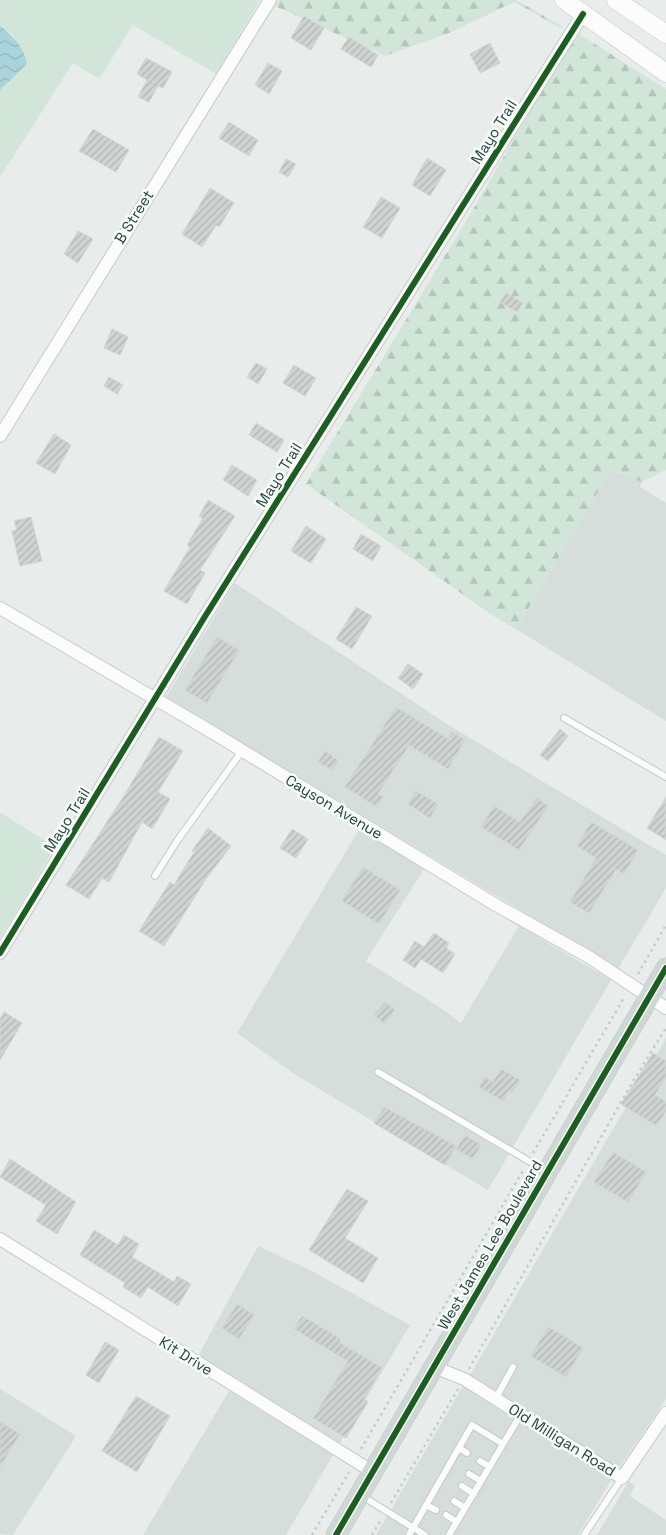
<svg xmlns="http://www.w3.org/2000/svg" width="666" height="1535" font-family="'Space Grotesk',sans-serif">
	<style>
		.built { fill: #d6dedb }
		.green { fill: #d1e6d8 }
		.forest { fill: url(#forest-firs) }
		.water { fill: url(#water-waves) }
		.building { fill: url(#building-hatch); stroke: #d1d6d4 }
		.lines { fill: none; stroke-linecap: round; stroke-linejoin: round }
		.service-casing { stroke: #c5cac8; stroke-width: 8 }
		.minor-casing { stroke: #c5cac8; stroke-width: 14 }
		.secondary-casing { stroke: #c3cbc8; stroke-width: 19 }
		.primary-casing { stroke: #c3ccc9; stroke-width: 21 }
		.path { stroke: #c3ccca; stroke-width: 2.5; stroke-dasharray: 2.5 4; stroke-linecap: butt }
		.service { stroke: #fcfcfc; stroke-width: 6 }
		.minor { stroke: #fcfcfc; stroke-width: 12 }
		.secondary { stroke: #fcfcfc; stroke-width: 18 }
		.primary { stroke: #cfd7d5; stroke-width: 20 }
		.cycleway-casing { stroke: #f7fbf9; stroke-width: 9 }
		.cycleway { stroke: #1b5e20; stroke-width: 6 }
		.labels { text-anchor: middle; stroke-width: 5; stroke-linejoin: round; paint-order: stroke }
		.street-label { font-size: 15px; fill: #24423a; stroke: #f7fbf9 }
	</style>
	<defs>
		<pattern id="forest-firs" width="22" height="20" patternUnits="userSpaceOnUse" patternTransform="scale(1.25)"><rect width="22" height="20" fill="#d1e6d8"/><path d="M5 1l3.5 6h-7zM16 11l3.5 6h-7z" fill="#b3c6ba"/></pattern>
		<pattern id="water-waves" width="16" height="10" patternUnits="userSpaceOnUse" patternTransform="scale(1.25)"><rect width="16" height="10" fill="#a9d4db"/><path d="M0 5q4-4 8 0t8 0" fill="none" stroke="#91b7bd"/></pattern>
		<pattern id="building-hatch" width="6" height="6" patternUnits="userSpaceOnUse" patternTransform="scale(1.25)"><rect width="6" height="6" fill="#cfd4d2"/><path d="M-1 1l2-2M0 6l6-6M5 7l2-2" fill="none" stroke="#b2b7b5"/></pattern>
	</defs>
	<rect width="100%" height="100%" fill="#e8edeb"/>
	<path class="built" d="M611 470 642 482 640 487 666 503V721L516 629Z
		M235 583 450 726 666 855V888L618 969 166 697Z
		M359 830 424 869 366 961 435 1004 461 1023 519 926 611 980 488 1190 296 1075 237 1033Z
		M666 1038V1399L619 1468 470 1375Z
		M258 1246 310 1270 410 1325 340 1443 198 1356Z
		M463 1386 612 1479 578 1535H376Z
		M0 1389 76 1436 13 1535 0 1534Z
		M229 1391 333 1455 286 1535H143Z
		M629 1481 635 1485 630 1496 666 1520V1535H597Z"/>
	<path class="green" d="M0 0H260L216 74 133 25 99 79 73 63 0 177V90L27 64 13 35 0 26Z
		M0 812 55 847 0 938Z"/>
	<path class="forest" d="M279 0H516L562 26 560 28 514 2 449 33 385 56 275 6Z
		M576 32 666 89V470L642 482 611 470 516 629 495 617 306 484 471 213Z"/>
	<path class="water" d="M0 26C14 36 24 48 27 64L0 90Z"/>
	<path class="building" d="M304 16 324 28 311 50 291 38Z
		M349 37 378 55 371 67 341 49Z
		M490 43 500 63 480 73 470 54Z
		M146 58 172 72 163 88 158 86 149 102 138 97 147 80 137 74Z
		M268 63 282 71 269 94 255 85Z
		M229 122 258 140 249 156 219 138Z
		M93 129 129 150 116 172 79 151Z
		M427 158 446 170 430 196 412 185Z
		M286 159 296 164 288 177 279 172Z
		M210 188 234 203 219 227 216 225 202 247 182 234Z
		M381 197 400 208 382 238 363 227Z
		M78 231 93 239 78 263 64 254Z
		M506 293 523 303 517 312 500 302Z
		M112 329 128 337 120 355 104 348Z
		M256 363 267 369 258 384 247 377Z
		M294 365 316 378 305 396 283 383Z
		M109 377 123 385 117 394 104 386Z
		M256 423 284 440 277 452 249 435Z
		M54 434 71 445 55 474 36 463Z
		M232 465 257 480 248 496 223 480Z
		M208 500 235 516 200 570 205 573 187 604 164 591 190 547 187 545 203 518 199 516Z
		M31 517 42 561 20 566 12 531 17 530 14 521Z
		M306 526 326 539 311 563 291 551Z
		M361 534 381 546 373 561 353 549Z
		M356 607 372 616 352 649 336 639Z
		M217 637 239 650 207 703 185 690Z
		M408 664 423 674 413 689 398 678Z
		M396 707 448 739 452 732 465 740 448 769 409 745 378 794 383 797 377 807 345 787Z
		M560 729 568 736 548 761 540 755Z
		M159 737 183 751 158 792 170 799 152 829 142 822 109 882 102 878 89 899 66 885 122 799Z
		M325 751 338 760 332 770 318 762Z
		M416 791 438 804 430 818 408 804Z
		M666 797V840L647 828Z
		M537 798 548 806 519 850 481 827 494 806 520 822Z
		M591 822 638 850 624 874 616 869 589 913 570 902 596 858 577 846Z
		M208 828 231 846 206 879 164 946 139 931 170 882 174 885 194 852 192 851Z
		M292 829 308 839 296 858 280 848Z
		M363 867 400 890 379 924 342 901Z
		M434 933 449 943 446 948 455 954 443 973 421 959 415 968 403 960 415 941 424 947Z
		M385 1002 395 1010 384 1024 374 1015Z
		M4 1012 22 1023 0 1060V1019Z
		M653 1053 666 1061V1077L655 1095 666 1102V1111L657 1126 621 1104Z
		M501 1069 520 1080 512 1093 509 1091 503 1101 479 1087 485 1077 493 1082Z
		M384 1107 456 1146 445 1165 374 1123Z
		M465 1135 481 1145 473 1159 456 1149Z
		M613 1152 646 1172 628 1202 594 1182Z
		M10 1159 76 1202 57 1234 36 1221 46 1205 0 1177Z
		M347 1189 368 1201 345 1238 378 1258 363 1283 309 1250Z
		M94 1230 118 1245 124 1235 139 1244 132 1257 174 1282 177 1276 191 1284 178 1306 148 1287 141 1298 123 1287 125 1283 80 1255Z
		M237 1304 254 1315 239 1339 222 1328Z
		M302 1316 341 1339 339 1342 382 1368 364 1399 368 1402 346 1438 313 1418 348 1361 294 1329Z
		M548 1327 583 1348 566 1377 531 1356Z
		M105 1342 119 1350 99 1383 86 1375Z
		M136 1396 170 1416 137 1472 102 1451Z
		M0 1422 20 1434 0 1467Z"/>
	<g class="lines">
		<defs>
			<path id="service" d="M564 718 666 777
				M155 876 177 841 242 751
				M378 1072 544 1170
				M496 1398 513 1367
				M459 1448 467 1453
				M480 1461 490 1467
				M469 1474 481 1481
				M462 1486 474 1494
				M362 1496 425 1535
				M454 1501 465 1508
				M426 1505 436 1510
				M446 1515 457 1522
				M409 1535 472 1425 503 1444
				M449 1535 521 1414
				M584 1535 622 1478"/>
			<path id="minor" d="M0 436 270 0
				M0 608 205 728 496 905 589 957 666 1008
				M0 953 204 618 583 14
				M0 1239 373 1472
				M434 1367 464 1379 622 1478 666 1413"/>
			<path id="secondary" d="M564 0 666 73
				M616 0 666 34"/>
			<path id="primary" d="M336 1535 666 968"/>
		</defs>
		<use href="#service" class="service-casing"/>
		<use href="#minor" class="minor-casing"/>
		<use href="#secondary" class="secondary-casing"/>
		<use href="#primary" class="primary-casing"/>
		<path class="path" d="M638 974 666 925
			M533 1153 625 996
			M469 1369 633 1081 666 1028
			M361 1449 524 1169
			M391 1503 458 1389
			M312 1535 349 1472
			M372 1535 382 1518"/>
		<use href="#service" class="service"/>
		<use href="#minor" class="minor"/>
		<use href="#secondary" class="secondary"/>
		<use href="#primary" class="primary"/>
		<defs>
			<path id="cycleway" d="M0 953 204 618 583 14
				M336 1535 666 968"/>
		</defs>
		<use href="#cycleway" class="cycleway-casing"/>
		<use href="#cycleway" class="cycleway"/>
	</g>
	<g class="labels">
		<g class="street-label">
			<text transform="translate(494 132) rotate(-58)" y="5">Mayo Trail</text>
			<text transform="translate(134 217) rotate(-58)" y="5">B Street</text>
			<text transform="translate(279 475) rotate(-58)" y="5">Mayo Trail</text>
			<text transform="translate(334 807) rotate(31)" y="5">Cayson Avenue</text>
			<text transform="translate(67 820) rotate(-58)" y="5">Mayo Trail</text>
			<text transform="translate(490 1245) rotate(-60)" y="5">West James Lee Boulevard</text>
			<text transform="translate(186 1356) rotate(32)" y="5">Kit Drive</text>
			<text transform="translate(562 1440) rotate(32)" y="5">Old Milligan Road</text>
		</g>
	</g>
</svg>
